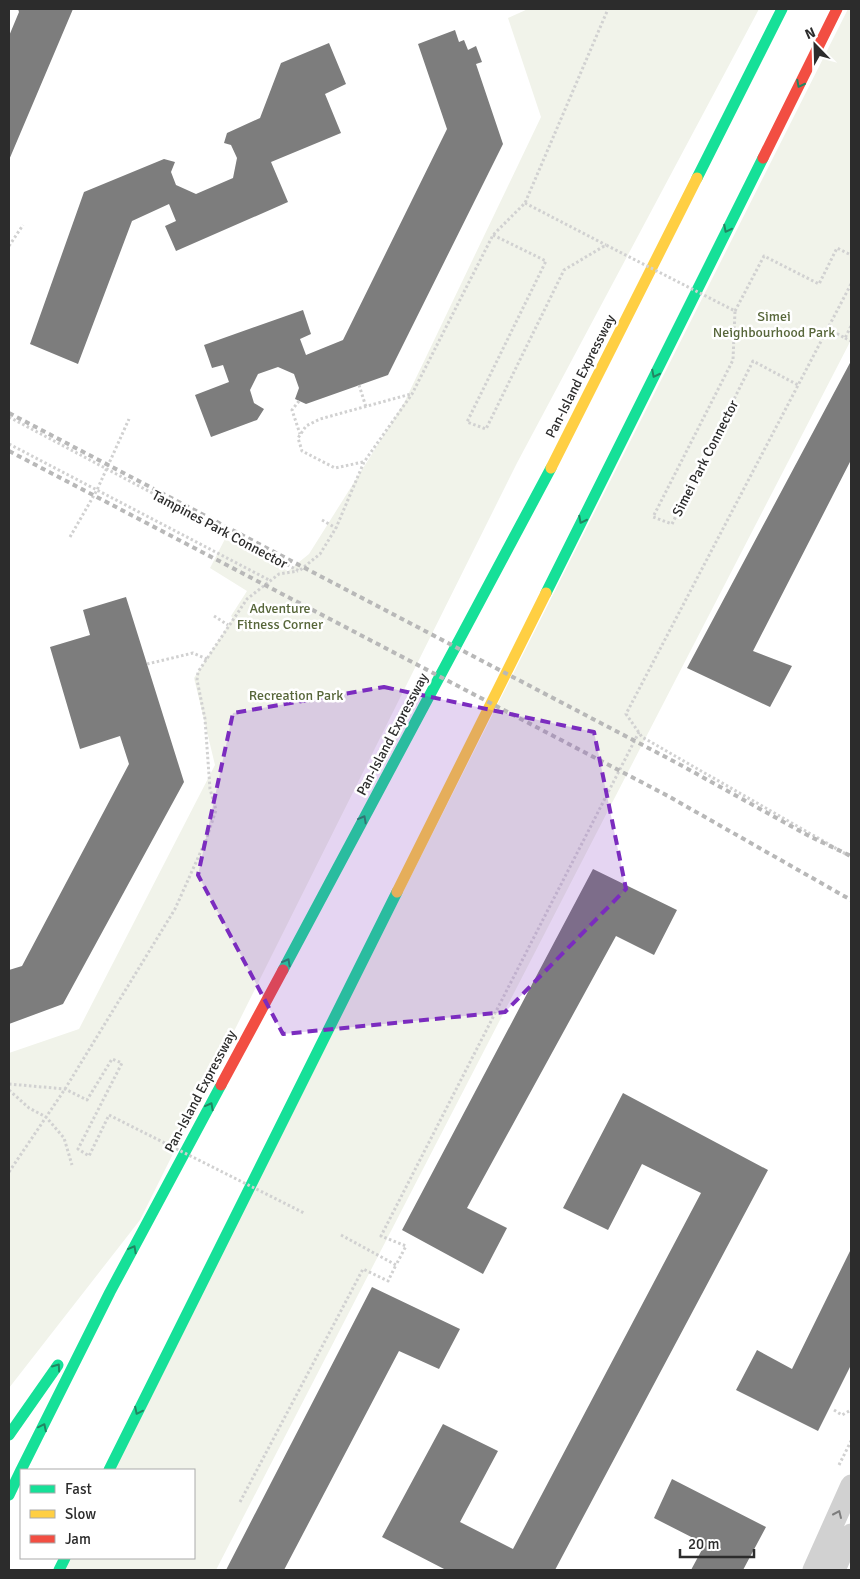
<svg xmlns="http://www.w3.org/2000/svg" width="860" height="1579" font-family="Signika,sans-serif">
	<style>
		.green { fill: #f1f3ea }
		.building { fill: #7d7d7d }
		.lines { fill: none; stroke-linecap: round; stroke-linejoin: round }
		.path { stroke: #d1d1d1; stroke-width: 3; stroke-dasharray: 2.5 2.5; stroke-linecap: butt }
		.street { stroke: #d1d1d1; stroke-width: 21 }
		.fast { stroke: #16e098; stroke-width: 11 }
		.slow { stroke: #ffcf43; stroke-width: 11 }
		.jam { stroke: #f24e42; stroke-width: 11 }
		.rail { stroke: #b8b8b8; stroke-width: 4; stroke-dasharray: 5 4; stroke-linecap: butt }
		.path-bridge { stroke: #d1d1d1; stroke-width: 3; stroke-dasharray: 2.5 2.5; stroke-linecap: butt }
		.oneway { stroke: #218662 }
		.oneway2 { stroke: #7e7e7e }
		.marked { fill: #7b2cbf; fill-opacity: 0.2; stroke: #7b2cbf; stroke-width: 4; stroke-dasharray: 10 6; stroke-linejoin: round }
		.labels { text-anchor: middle; stroke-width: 5; stroke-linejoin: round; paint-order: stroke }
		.park-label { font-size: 14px; fill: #57663a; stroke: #fff }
		.street-label { font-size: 14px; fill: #2c2c2c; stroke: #fff }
	</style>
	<rect width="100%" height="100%" fill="#fff"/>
	<path class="green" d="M528 9H759L517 463 140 1220 9 1388V1053L79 1029 215 765 194 678 233 618 231 616 247 591 210 568 225 539 288 571 309 554 404 403 541 117 508 18Z
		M848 9H851V340L216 1570H61L67 1558H194V1470H112Z"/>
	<path class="building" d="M18 9H73L9 160V36L19 12Z
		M455 30 459 42 464 40 468 50 476 46 482 62 476 64 503 144 388 375 306 404 295 399 299 388 294 374 278 367 258 374 250 390 254 403 264 409 257 420 211 437 195 395 229 382 223 365 212 368 204 345 303 310 311 334 300 339 306 355 343 340 447 129 418 44Z
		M329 43 346 84 325 94 341 133 271 162 288 202 176 251 165 226 176 221 169 204 132 221 78 364 30 344 84 192 164 159 175 162 171 172 176 185 196 194 233 178 237 158 231 145 224 143 227 133 260 118 281 63Z
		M851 361V460L753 651 792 666 770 707 687 668Z
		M126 597 184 782 63 1004 9 1024V970L22 966 129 764 120 736 80 749 50 647 90 635 83 610Z
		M593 869 677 910 654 955 616 936 467 1208 507 1228 483 1274 402 1230Z
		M623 1093 768 1170 555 1570H446L382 1537 443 1424 498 1451 460 1522 513 1549 701 1193 642 1164 608 1230 563 1208Z
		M851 1249V1365L818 1431 736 1390 757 1350 792 1369Z
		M372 1287 460 1329 439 1369 399 1351 284 1570H226Z
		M672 1479 766 1527 743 1570H691L705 1544 654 1518Z"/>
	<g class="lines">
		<path class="path" d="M525 203 606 245
			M9 246 23 225
			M851 284 626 714 642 737 851 857
			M735 311 764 256 819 284 837 248 851 255
			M828 329 845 338 851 326
			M845 338 851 341
			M359 385 366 407
			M299 401 292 410 300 434
			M9 417 299 571 320 554 336 528 364 462 412 394 493 235 525 203 608 9
			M9 444 269 580
			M363 462 335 468 302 451 298 438 306 426 320 419 411 394
			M322 520 336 528
			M70 537 97 490 129 419
			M214 616 228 625
			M147 664 193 653 207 659
			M9 1084 65 1089 87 1100 112 1059 122 1063 78 1149 89 1156 109 1115
			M9 1090 29 1108 46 1117 64 1138 72 1165
			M9 1172 65 1089 175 909 206 840 216 810 210 789 205 719 197 680 198 672 247 599 279 574 298 571
			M341 1235 396 1265 406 1246 381 1236 639 732
			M834 1410 842 1415 851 1410
			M839 1465 851 1441
			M240 1502 363 1269 388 1281 396 1265"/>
		<path class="street" d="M813 1570 851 1485
			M835 1570 851 1534"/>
		<path class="fast" d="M697 178 782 9
			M546 593 763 158
			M283 970 551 468
			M9 1435 58 1365
			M21 1470 110 1292 221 1085
			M109 1470 397 892
			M9 1495 21 1470
			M59 1570 65 1558"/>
		<path class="slow" d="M551 468 697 178
			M397 892 546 593"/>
		<path class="jam" d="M763 158 837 9
			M221 1085 283 970"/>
		<path class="rail" d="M9 413 677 763 809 836 851 856
			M9 451 668 796 851 900"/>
		<path class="path-bridge" d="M493 235 546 261 467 422 486 429 564 270 606 245 735 311 733 360 653 517 672 524 753 361 798 385
			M109 1115 304 1213"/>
	</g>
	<defs><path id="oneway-chevron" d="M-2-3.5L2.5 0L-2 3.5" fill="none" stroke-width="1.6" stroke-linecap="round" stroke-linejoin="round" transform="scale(1.25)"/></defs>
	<g class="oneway">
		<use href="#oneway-chevron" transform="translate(800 84) rotate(117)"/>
		<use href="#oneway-chevron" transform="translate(727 229) rotate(117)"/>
		<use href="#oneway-chevron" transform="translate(655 374) rotate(117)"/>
		<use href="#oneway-chevron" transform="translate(582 520) rotate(117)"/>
		<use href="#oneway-chevron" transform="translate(363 819) rotate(-62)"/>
		<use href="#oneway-chevron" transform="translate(287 962) rotate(-62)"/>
		<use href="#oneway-chevron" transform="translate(210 1106) rotate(-62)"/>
		<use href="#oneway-chevron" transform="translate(133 1249) rotate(-62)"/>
		<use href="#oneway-chevron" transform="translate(57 1367) rotate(-55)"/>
		<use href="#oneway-chevron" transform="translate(138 1411) rotate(116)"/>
		<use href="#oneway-chevron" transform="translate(43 1427) rotate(-64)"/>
	</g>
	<use class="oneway2" href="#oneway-chevron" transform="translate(838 1514) rotate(-66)"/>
	<path class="marked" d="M384 687 594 732 626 889 505 1012 283 1034 198 875 233 713Z"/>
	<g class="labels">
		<g class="park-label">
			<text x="774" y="321">Simei<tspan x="774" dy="16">Neighbourhood Park</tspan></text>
			<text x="280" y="613">Adventure<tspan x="280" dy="16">Fitness Corner</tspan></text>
			<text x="296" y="700">Recreation Park</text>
		</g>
		<g class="street-label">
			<text transform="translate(580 376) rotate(-63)" y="5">Pan-Island Expressway</text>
			<text transform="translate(705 458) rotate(-63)" y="5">Simei Park Connector</text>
			<text transform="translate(220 529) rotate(28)" y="5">Tampines Park Connector</text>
			<text transform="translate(392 734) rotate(-62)" y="5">Pan-Island Expressway</text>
			<text transform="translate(200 1091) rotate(-62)" y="5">Pan-Island Expressway</text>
		</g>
	</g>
	<rect width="860" height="1579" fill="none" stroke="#2c2c2c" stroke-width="20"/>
	<rect x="20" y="1469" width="175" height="90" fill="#ffffff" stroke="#ababab"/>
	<rect x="30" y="1485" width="25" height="8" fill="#16e098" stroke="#ababab"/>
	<text x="65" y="1494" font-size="15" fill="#2c2c2c">Fast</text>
	<rect x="30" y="1510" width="25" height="8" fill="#ffcf43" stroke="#ababab"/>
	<text x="65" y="1519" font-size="15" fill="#2c2c2c">Slow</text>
	<rect x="30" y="1535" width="25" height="8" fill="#f24e42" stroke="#ababab"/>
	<text x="65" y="1544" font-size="15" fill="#2c2c2c">Jam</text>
	<g transform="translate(815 45) rotate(337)" stroke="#ffffff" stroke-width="4" paint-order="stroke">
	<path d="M0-4L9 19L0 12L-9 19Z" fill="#2c2c2c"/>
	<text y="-8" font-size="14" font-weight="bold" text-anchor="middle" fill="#2c2c2c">N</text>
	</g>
	<path d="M680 1549v8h74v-8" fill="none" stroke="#2c2c2c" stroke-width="2.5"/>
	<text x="688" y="1549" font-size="15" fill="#2c2c2c" stroke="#ffffff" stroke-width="4" paint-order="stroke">20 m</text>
</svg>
